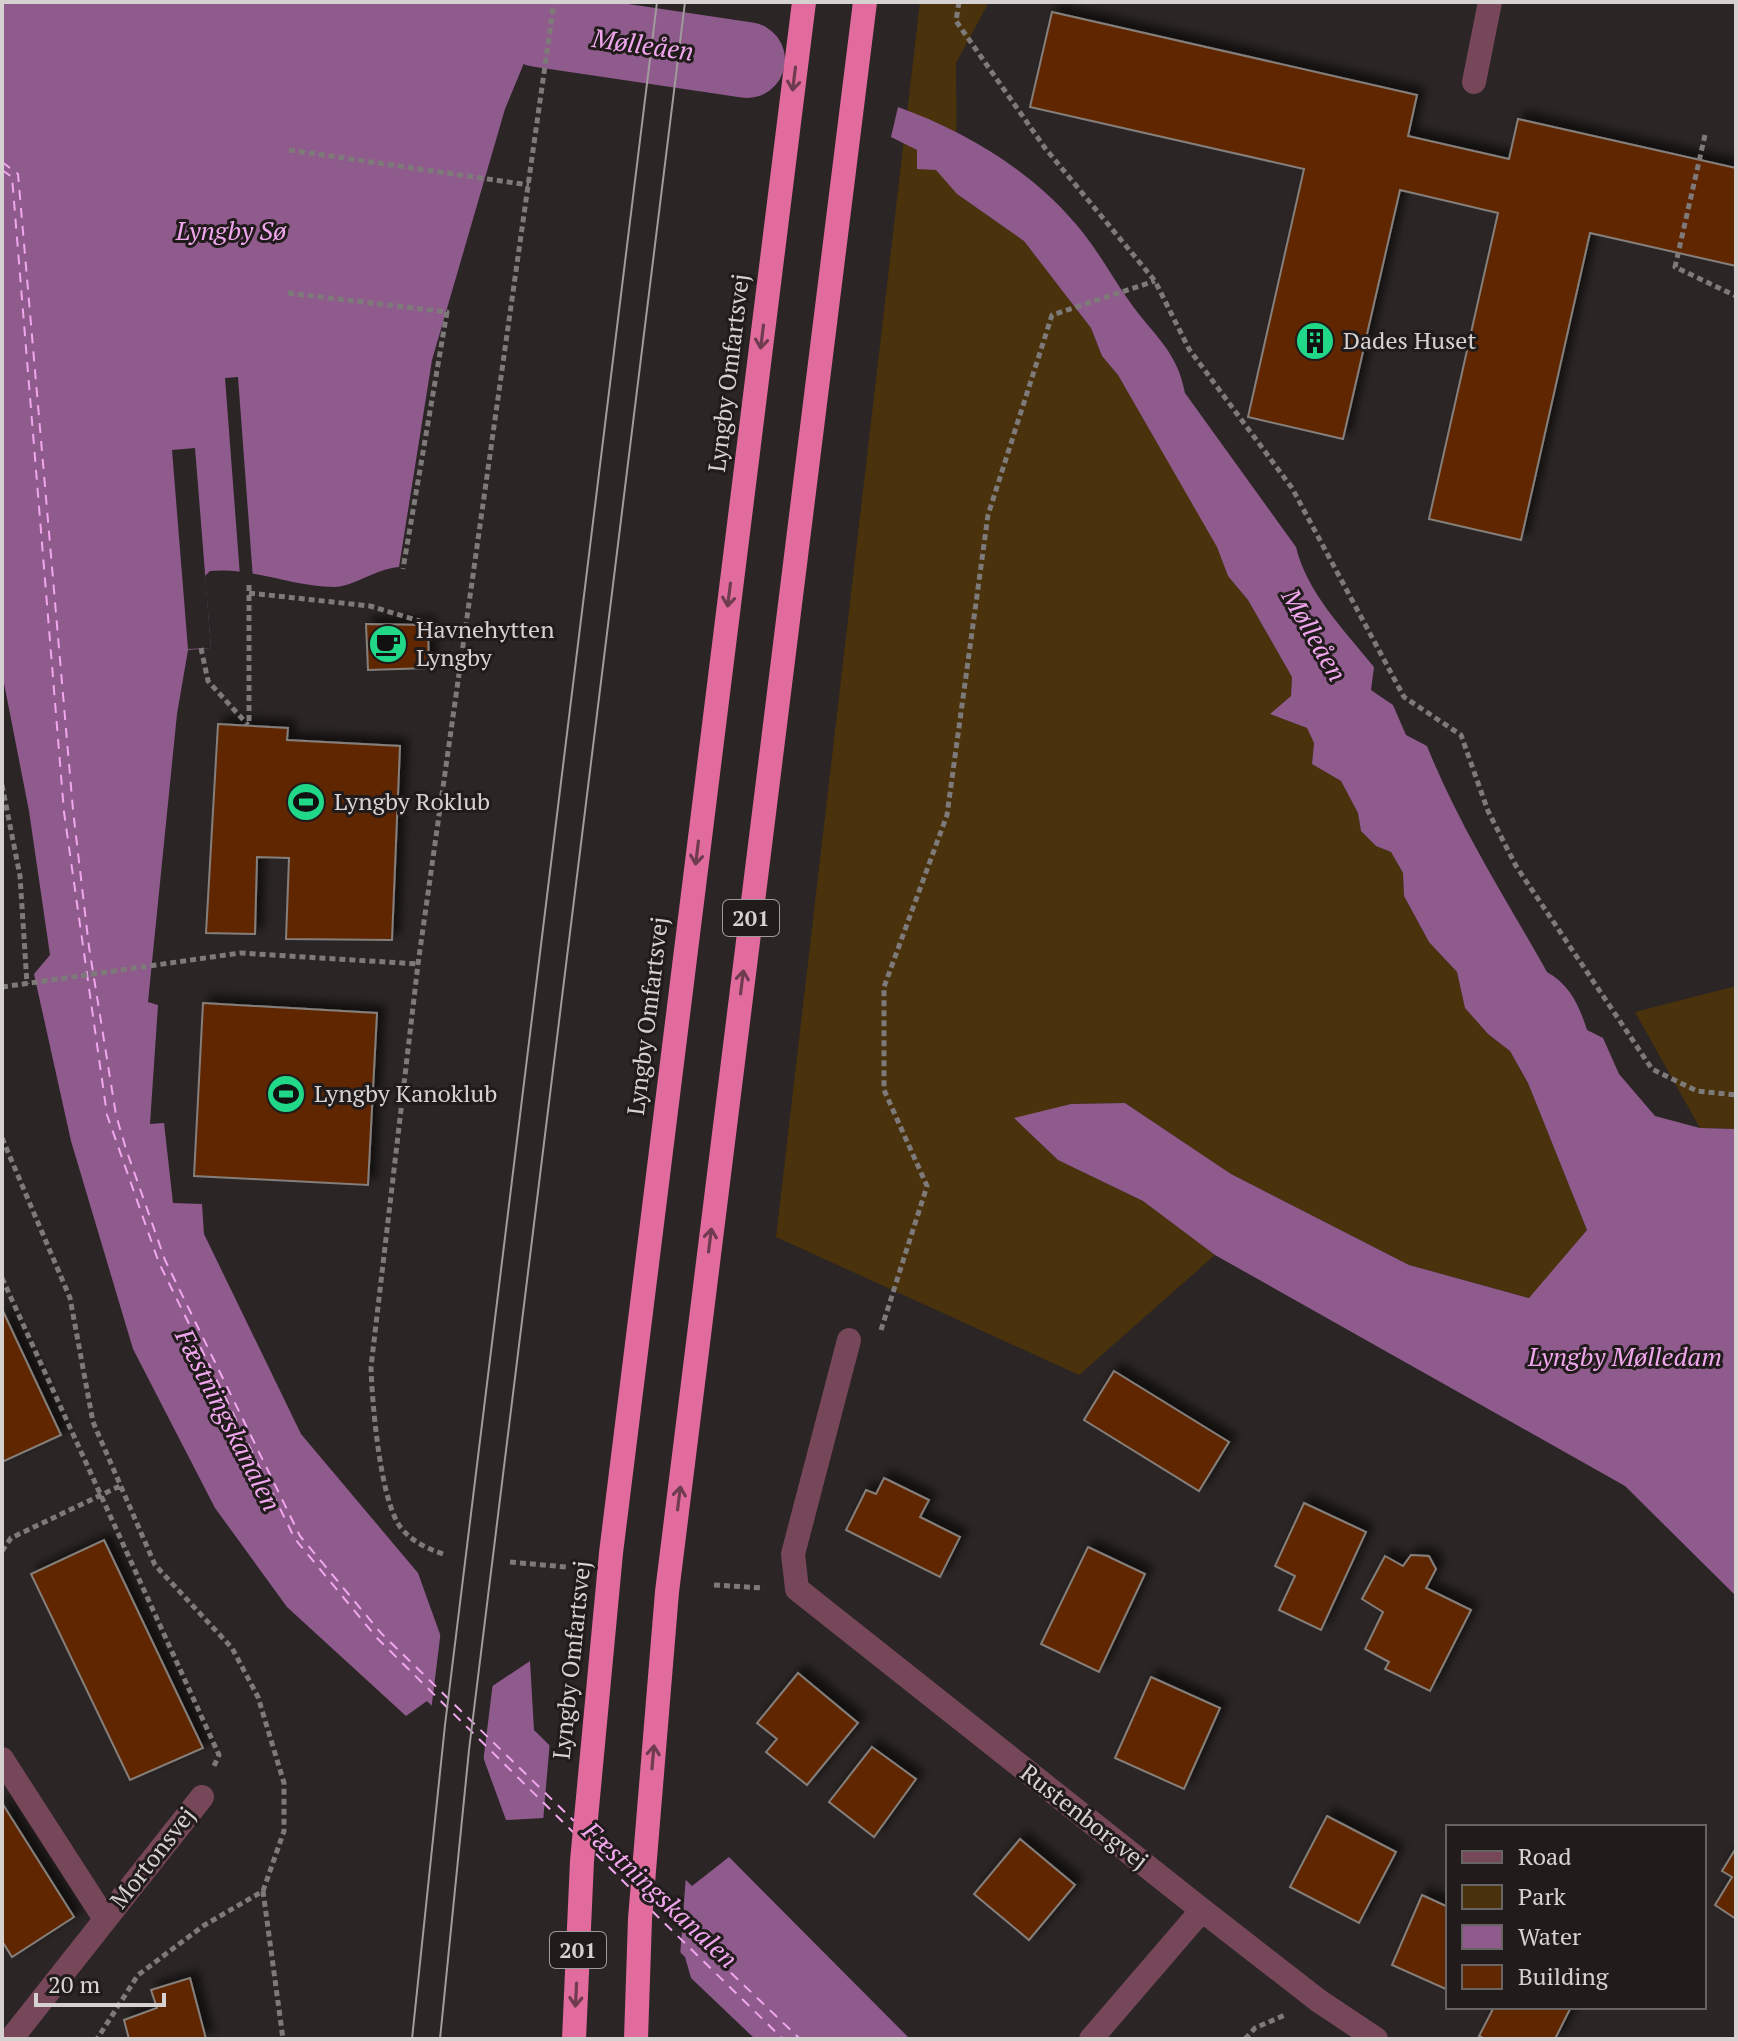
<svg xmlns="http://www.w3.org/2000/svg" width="1738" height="2041" font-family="'PT Serif',serif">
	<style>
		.green { fill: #49320c }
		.water { fill: #8e5b8c }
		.pier { fill: #2b2525 }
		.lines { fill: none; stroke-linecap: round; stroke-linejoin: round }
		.river { stroke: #8e5b8c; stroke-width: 76 }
		.ferry { stroke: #f1a7ee; stroke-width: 2; stroke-dasharray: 10 8; stroke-linecap: butt }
		.building { fill: #602700; stroke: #857f7b; stroke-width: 2; filter: url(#shadow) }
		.path { stroke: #7f7a7a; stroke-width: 5; stroke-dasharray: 6 4; stroke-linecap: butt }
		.minor { stroke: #764659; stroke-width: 24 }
		.highway { stroke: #e16b9d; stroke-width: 24 }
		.tram { stroke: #a19c9b; stroke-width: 2 }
		.oneway { stroke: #6e3b4f }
		.labels { text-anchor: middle; stroke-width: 6; stroke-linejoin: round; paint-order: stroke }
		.shield { fill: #211b1b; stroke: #a09b9a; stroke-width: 2 }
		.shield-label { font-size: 22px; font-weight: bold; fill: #d6d2d1 }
		.poi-label { font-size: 24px; fill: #d6d2d1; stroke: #211b1b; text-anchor: start }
		.street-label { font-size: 24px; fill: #d6d2d1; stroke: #211b1b }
		.water-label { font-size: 26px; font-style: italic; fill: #f1a7ee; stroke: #211b1b }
	</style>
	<defs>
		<filter id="shadow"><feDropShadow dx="7" dy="-7" stdDeviation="4" flood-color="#0009"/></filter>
	</defs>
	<rect width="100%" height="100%" fill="#2b2525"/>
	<path class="green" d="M920 2H989L956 63 957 194 1024 241 1091 328 1102 356 1118 375 1218 547 1228 576 1248 600 1292 677 1291 696 1271 714 1307 728 1314 743 1312 764 1341 781 1358 813 1361 831 1376 846 1391 852 1403 873 1404 896 1429 942 1457 972 1465 1008 1488 1034 1510 1051 1528 1083 1587 1230 1530 1298 1409 1265 1231 1174 1125 1103 1071 1104 1015 1119 1058 1160 1143 1201 1215 1255 1079 1375 776 1237Z
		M1736 986V1129L1700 1128 1635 1012Z"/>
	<path class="water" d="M2 2H536L538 29 505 109 432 360 399 567C375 569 353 587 334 587 293 587 252 567 210 571L205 576 211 648 188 650 177 714 148 1002 158 1005 150 1124 164 1123 173 1203 202 1204 204 1234 301 1434 418 1573 441 1637 491 1687 530 1661 534 1730 692 1886 729 1857 910 2039H755L691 1978 685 1957 544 1818 506 1820 483 1757 427 1701 406 1716 287 1607 215 1508 133 1349 71 1141 34 974 50 955 29 811 2 673Z
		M898 107C968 132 1037 174 1084 234 1102 257 1115 282 1132 305 1156 338 1177 351 1185 393L1296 547C1307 593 1345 631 1374 667L1371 690 1393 705 1406 735 1427 746C1459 826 1505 897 1547 972 1570 985 1579 1005 1587 1030L1603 1038 1619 1074 1655 1116 1700 1128 1736 1129V1596L1625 1486 1215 1255 1143 1201 1058 1160 1014 1118 1071 1104 1125 1103 1231 1174 1409 1265 1529 1298 1587 1230 1528 1083 1510 1051 1488 1034 1465 1008 1457 972 1429 942 1404 896 1403 873 1391 852 1376 846 1361 831 1358 813 1341 781 1312 764 1314 743 1307 728 1270 714 1291 696 1292 677 1248 600 1228 576 1217 547 1118 375 1102 356 1091 328 1024 241 957 194 936 170 917 169V150L891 137Z"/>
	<path class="pier" d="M238 377 253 579 240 576 225 378Z
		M195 448 211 648 188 649 172 450Z
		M441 1630 493 1682 483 1763 431 1711Z
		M550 1740 686 1875 680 1957 543 1822Z"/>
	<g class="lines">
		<path class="river" d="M538 29 747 60"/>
		<path class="ferry" d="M2 162 18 174 73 810 89 947 116 1115 126 1149 165 1260 300 1536 381 1633 574 1821
			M2 170 12 177 64 812 107 1115 159 1263 295 1539 377 1638 574 1833
			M596 1842 632 1877
			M596 1854 631 1889
			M653 1898 800 2039
			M652 1911 783 2039"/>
	</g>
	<path class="building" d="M1052 12 1417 95 1408 136 1509 159 1518 119 1736 168V266L1590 233 1521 540 1429 519 1498 213 1400 190 1343 439 1248 417 1304 169 1030 107Z
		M366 624 428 625 429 668 368 670Z
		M218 724 288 728 287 740 400 746 392 940 286 939 289 858 257 857 255 934 206 933Z
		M203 1003 377 1013 368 1185 194 1176Z
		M2 1309 61 1435 2 1462Z
		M1114 1371 1229 1442 1199 1491 1084 1420Z
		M884 1478 929 1500 920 1517 960 1537 940 1577 846 1530 866 1490 876 1494Z
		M1304 1503 1366 1532 1321 1630 1279 1610 1295 1576 1275 1566Z
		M104 1540 203 1748 130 1780 31 1574Z
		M1088 1547 1145 1574 1099 1672 1041 1644Z
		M1411 1555 1429 1556 1436 1569 1426 1588 1471 1610 1430 1691 1385 1669 1389 1662 1365 1649 1383 1612 1362 1599 1385 1556 1403 1566Z
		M798 1673 858 1723 807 1785 766 1752 777 1739 757 1723Z
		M1151 1677 1220 1708 1184 1789 1115 1758Z
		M872 1747 916 1779 874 1837 829 1802Z
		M2 1803 74 1917 12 1957 2 1941Z
		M1327 1816 1396 1852 1359 1923 1290 1887Z
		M1020 1839 1075 1885 1029 1940 974 1894Z
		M1736 1848V1919L1715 1905 1732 1877 1722 1871Z
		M1422 1895 1448 1907V1990L1392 1965Z
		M190 1978 206 2039H129L124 2020 157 2008 151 1990Z
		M1494 2007H1571L1555 2039H1485L1479 2036Z"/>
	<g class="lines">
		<path class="path" d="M959 2 956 21 1045 148 1155 281 1189 349 1292 488 1404 697 1461 735 1488 811 1516 866 1652 1069 1697 1091 1736 1095
			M1705 135 1675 267 1736 296
			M289 150 529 185
			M288 293 447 312 403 569
			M249 585V726
			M249 593 370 606 466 635
			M201 648 208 681 248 725
			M2 785 20 876 27 984
			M2 987 240 953 418 964
			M2 1138 70 1298 93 1422 155 1565 232 1648 258 1697 284 1783V1831L263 1891 203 1926 138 1975 97 2039
			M2 1278 219 1755 214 1766
			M881 1330 927 1186 884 1090V987L947 815 988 515 1052 315 1155 281
			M2 1551 11 1538 120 1486
			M443 1554C426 1548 413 1542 401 1528 380 1501 372 1402 371 1367L418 964 554 2
			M510 1562 566 1567
			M714 1585 764 1588
			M263 1891 283 2039
			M1245 2039 1255 2028 1285 2015"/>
		<path class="minor" d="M1474 82 1490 2
			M849 1340 793 1554 797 1589 1202 1910 1319 2001 1376 2039
			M2 1759 105 1919
			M11 2039 202 1797
			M1091 2039 1202 1910"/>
		<path class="highway" d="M574 2039 582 1861 611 1553 804 2
			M636 2039 640 1919 667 1592 865 2"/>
		<path class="tram" d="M412 2039 445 1725 657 2
			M440 2039 469 1750 685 2"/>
	</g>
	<defs><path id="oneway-shaft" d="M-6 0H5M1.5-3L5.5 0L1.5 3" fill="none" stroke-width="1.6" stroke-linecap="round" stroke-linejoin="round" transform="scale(2)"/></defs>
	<g class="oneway">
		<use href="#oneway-shaft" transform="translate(794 79) rotate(97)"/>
		<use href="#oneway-shaft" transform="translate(762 337) rotate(97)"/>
		<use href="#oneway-shaft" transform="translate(729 595) rotate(97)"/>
		<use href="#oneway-shaft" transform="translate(697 853) rotate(97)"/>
		<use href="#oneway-shaft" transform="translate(742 982) rotate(-83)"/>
		<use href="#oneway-shaft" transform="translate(710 1240) rotate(-83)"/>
		<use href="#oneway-shaft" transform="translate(679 1498) rotate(-83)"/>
		<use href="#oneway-shaft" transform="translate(653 1757) rotate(-85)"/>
		<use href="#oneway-shaft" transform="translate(576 1995) rotate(93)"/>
	</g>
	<defs>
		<symbol id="building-disc" viewBox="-11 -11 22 22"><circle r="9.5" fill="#20d887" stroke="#211b1b"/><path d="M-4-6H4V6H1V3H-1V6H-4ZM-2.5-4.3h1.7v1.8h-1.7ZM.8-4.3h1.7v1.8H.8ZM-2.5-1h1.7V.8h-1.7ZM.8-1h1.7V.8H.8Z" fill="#111"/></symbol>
		<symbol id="cafe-disc" viewBox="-11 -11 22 22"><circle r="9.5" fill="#20d887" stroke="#211b1b"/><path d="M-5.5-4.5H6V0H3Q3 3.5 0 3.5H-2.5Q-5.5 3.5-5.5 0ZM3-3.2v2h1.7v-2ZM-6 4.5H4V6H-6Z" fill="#111"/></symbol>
		<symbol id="stadium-disc" viewBox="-11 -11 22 22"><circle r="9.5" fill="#20d887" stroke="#211b1b"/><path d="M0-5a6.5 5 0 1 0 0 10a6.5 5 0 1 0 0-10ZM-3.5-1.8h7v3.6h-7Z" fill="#111"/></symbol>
	</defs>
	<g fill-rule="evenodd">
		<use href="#building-disc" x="1293" y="319" width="44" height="44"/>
		<use href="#cafe-disc" x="366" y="622" width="44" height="44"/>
		<use href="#stadium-disc" x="284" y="780" width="44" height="44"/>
		<use href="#stadium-disc" x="264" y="1072" width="44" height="44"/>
	</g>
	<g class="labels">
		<g class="shield">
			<rect x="723" y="900" width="56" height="36" rx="6"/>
			<rect x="550" y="1932" width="56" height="36" rx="6"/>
		</g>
		<g class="shield-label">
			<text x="751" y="926">201</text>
			<text x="578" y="1958">201</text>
		</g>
		<g class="poi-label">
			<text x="1343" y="349">Dades Huset</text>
			<text x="416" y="638">Havnehytten<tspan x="416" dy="28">Lyngby</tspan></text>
			<text x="334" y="810">Lyngby Roklub</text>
			<text x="314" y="1102">Lyngby Kanoklub</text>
		</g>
		<g class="street-label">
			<text transform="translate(729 373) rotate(-83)" y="8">Lyngby Omfartsvej</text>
			<text transform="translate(648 1016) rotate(-83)" y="8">Lyngby Omfartsvej</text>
			<text transform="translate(572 1660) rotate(-84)" y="8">Lyngby Omfartsvej</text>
			<text transform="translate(1084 1817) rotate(38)" y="8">Rustenborgvej</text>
			<text transform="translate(153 1858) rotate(-52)" y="8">Mortonsvej</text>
		</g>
		<g class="water-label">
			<text transform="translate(643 45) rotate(8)" y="9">Mølleåen</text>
			<text x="231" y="240">Lyngby Sø</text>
			<text transform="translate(1314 635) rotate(60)" y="9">Mølleåen</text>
			<text x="1625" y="1366">Lyngby Mølledam</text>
			<text transform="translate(228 1420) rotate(63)" y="9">Fæstningskanalen</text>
			<text transform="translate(660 1895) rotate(43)" y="9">Fæstningskanalen</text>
		</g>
	</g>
	<rect width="1738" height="2041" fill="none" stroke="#d6d2d1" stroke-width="8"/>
	<rect x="1446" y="1825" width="260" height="184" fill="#211b1b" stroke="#696464" stroke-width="2"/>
	<rect x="1462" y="1851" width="40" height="12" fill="#764659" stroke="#696464" stroke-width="2"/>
	<text x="1518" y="1865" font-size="24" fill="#d6d2d1">Road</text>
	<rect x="1462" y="1885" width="40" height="24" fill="#49320c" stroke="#696464" stroke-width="2"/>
	<text x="1518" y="1905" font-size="24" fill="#d6d2d1">Park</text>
	<rect x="1462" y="1925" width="40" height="24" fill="#8e5b8c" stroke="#696464" stroke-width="2"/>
	<text x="1518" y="1945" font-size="24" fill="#d6d2d1">Water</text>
	<rect x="1462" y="1965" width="40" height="24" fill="#602700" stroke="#696464" stroke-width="2"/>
	<text x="1518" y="1985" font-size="24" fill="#d6d2d1">Building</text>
	<path d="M36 1993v12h128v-12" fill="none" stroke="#d6d2d1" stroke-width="4"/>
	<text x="48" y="1993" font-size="24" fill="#d6d2d1" stroke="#211b1b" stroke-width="6" paint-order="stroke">20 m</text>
</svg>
